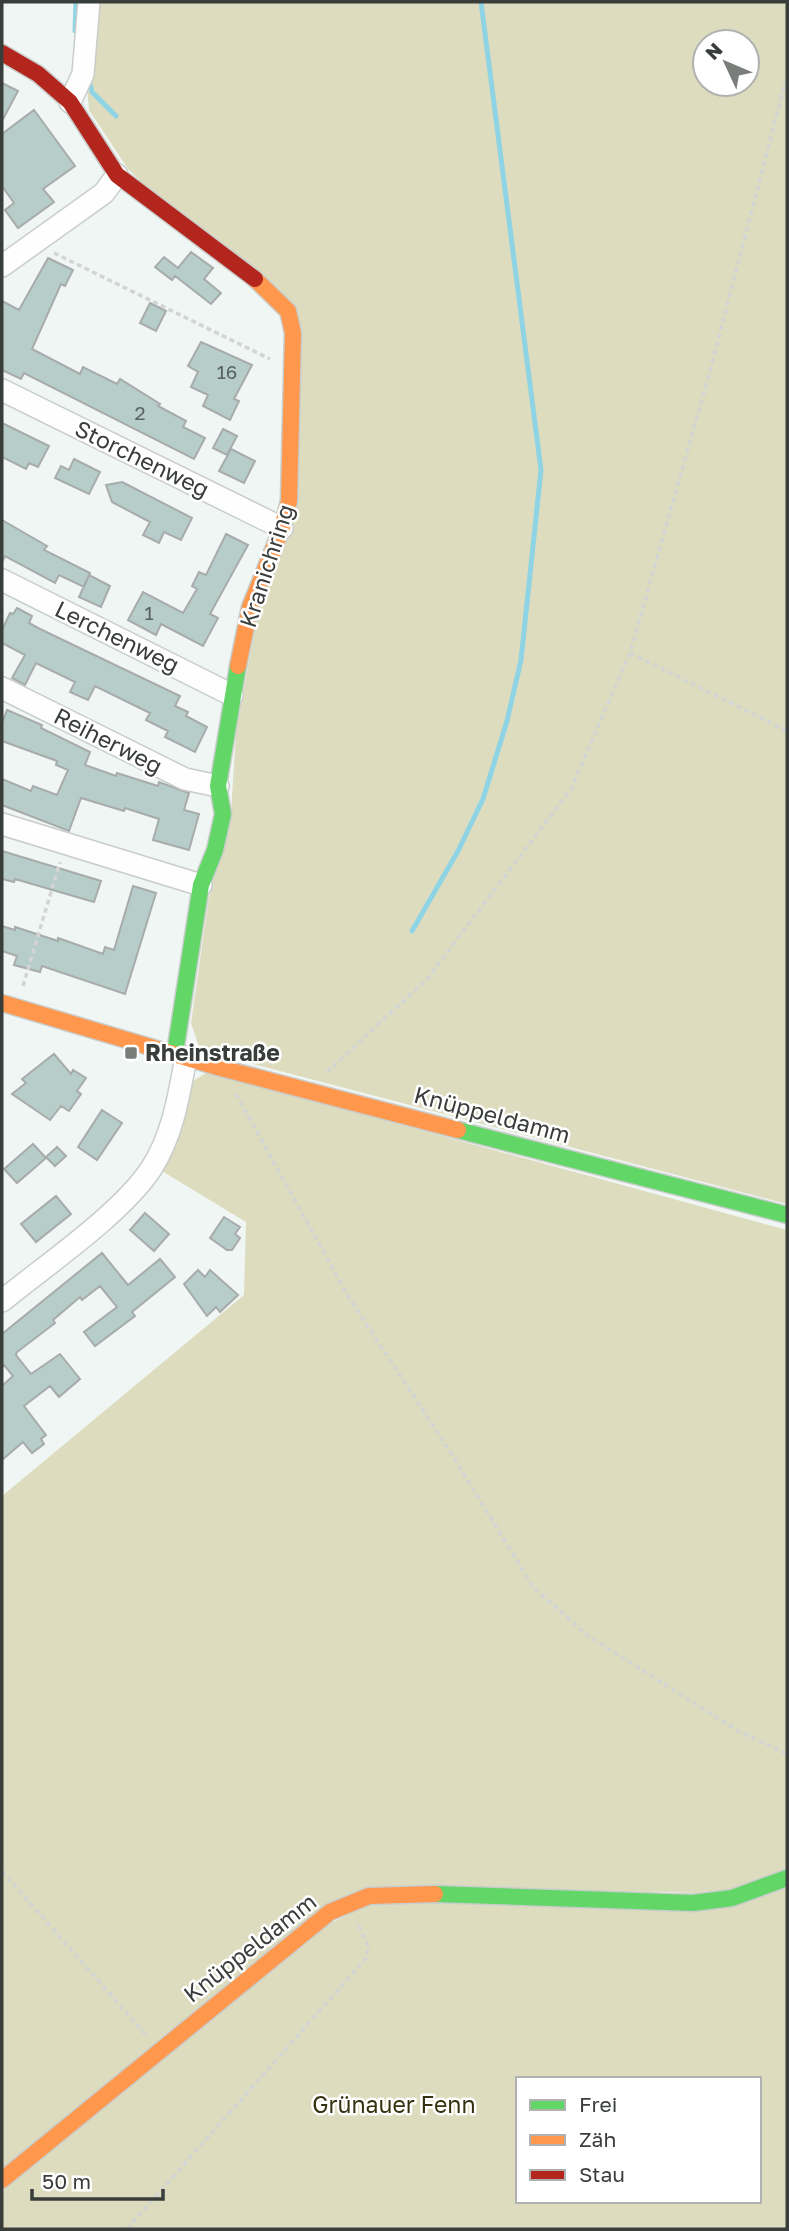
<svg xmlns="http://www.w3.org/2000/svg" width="789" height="2231" font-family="'Golos Text',sans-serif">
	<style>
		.green { fill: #dddcbf; fill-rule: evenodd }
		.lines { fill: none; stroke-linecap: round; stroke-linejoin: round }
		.stream { stroke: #8fd4e5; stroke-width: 5 }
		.building { fill: #b6cdca; stroke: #a7acaa; stroke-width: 2 }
		.street-casing { stroke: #c9cdcb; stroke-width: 24 }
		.fast-casing { stroke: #c9cdcb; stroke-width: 19 }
		.slow-casing { stroke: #c9cdcb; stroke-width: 19 }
		.jam-casing { stroke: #c9cdcb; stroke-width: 19 }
		.path { stroke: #d3d5d3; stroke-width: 3.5; stroke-dasharray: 5 3.5; stroke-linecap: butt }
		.street { stroke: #fdfefd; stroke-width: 21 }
		.fast { stroke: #63d668; stroke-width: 16 }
		.slow { stroke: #ff974d; stroke-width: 16 }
		.jam { stroke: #b3261e; stroke-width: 16 }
		.poi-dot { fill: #7a7e7b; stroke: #fff; stroke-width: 2.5 }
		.labels { text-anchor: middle; stroke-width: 5; stroke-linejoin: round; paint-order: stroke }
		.number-label { font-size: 19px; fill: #59625f }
		.street-label { font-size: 23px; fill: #3a3e3b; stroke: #fff }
		.poi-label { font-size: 23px; font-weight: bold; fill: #3a3e3b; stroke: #fff; text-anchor: start }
		.park-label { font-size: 23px; fill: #35310f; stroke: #fff }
	</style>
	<rect width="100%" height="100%" fill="#f0f6f3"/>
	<path class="green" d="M94 2H787V1204L200 1050 191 1023 209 897 231 813 236 733 259 606 288 536 298 333 128 169 89 110 87 88ZM705 42H747V84H705Z
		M208 1072 787 1230V1871L729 1892 363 1891 2 2169V1496L244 1295 246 1222 157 1168 191 1082Z
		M787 1889V2229H2V2191L313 1933 369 1903ZM518 2079H759V2201H518Z"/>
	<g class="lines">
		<path class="stream" d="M75 31 76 2
			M89 80 92 92 116 116
			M412 931 458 851 483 799 507 721 521 660 541 470 481 2"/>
	</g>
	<path class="building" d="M2 83 18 91 2 121Z
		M34 110 75 166 43 189 54 202 18 228 5 210 14 203 2 186V134Z
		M191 252 213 268 204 279 221 293 211 304 175 276 172 280 155 267 164 257 178 268Z
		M48 258 73 270 65 286 61 284 32 349 80 374 83 367 117 384 120 379 160 404 158 406 186 421 183 427 205 438 194 459 24 373 21 379 2 370V301L19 310Z
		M150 303 166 311 156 331 140 323Z
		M201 342 252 365 234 399 239 401 230 420 203 406 208 395 191 387 198 372 188 366Z
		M2 423 49 446 38 467 29 463 26 469 2 457Z
		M223 429 237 436 227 455 213 448Z
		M231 449 255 461 244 483 219 471Z
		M74 459 100 472 89 494 55 478 61 466 69 470Z
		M122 482 192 518 181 540 164 532 159 543 143 535 150 522 112 502 106 485Z
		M2 520 47 546 44 550 90 573 84 587 59 575 55 583 5 556 2 562Z
		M226 534 248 545 210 614 218 618 203 646 161 624 156 635 128 620 143 592 183 613 197 589 192 586 199 572 206 575Z
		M89 575 110 586 101 607 79 597Z
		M17 608 32 616 29 623 40 629 180 696 175 706 188 712 186 716 207 727 195 752 165 737 168 731 146 720 150 713 95 686 88 700 70 692 75 682 36 663 25 685 12 678 25 655 2 643V630L10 613 13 614Z
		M7 710 42 725 41 728 90 752 85 765 116 776 117 773 158 786 159 782 189 793 184 810 199 814 189 850 153 840 159 819 125 808 124 811 81 798 69 831 2 805V779L31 791 33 786 57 795 68 770 56 765 57 761 2 741V723Z
		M2 851 101 881 94 902 15 879 14 882 2 879Z
		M133 886 156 893 125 994 42 966 40 972 14 965 17 956 2 951V926L15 930V927L58 941V938L103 954 105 947 114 950Z
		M54 1054 71 1074 73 1070 86 1078 77 1091 81 1094 69 1111 61 1106 50 1120 12 1094 26 1083 22 1079Z
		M102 1110 122 1123 97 1160 78 1147Z
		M33 1144 46 1158 17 1183 4 1169Z
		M57 1147 66 1156 55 1166 46 1157Z
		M56 1196 71 1214 36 1242 21 1224Z
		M145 1213 169 1234 154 1251 130 1230Z
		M224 1217 240 1227 235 1234 240 1238 232 1250H227L210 1238Z
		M102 1253 128 1285 160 1259 175 1277 132 1312 135 1316 95 1346 84 1332 117 1307 100 1286 82 1300 80 1297 53 1320 55 1323 17 1352 16 1355 31 1374 60 1354 80 1379 59 1397 50 1386 24 1406 46 1435 41 1439 44 1444 32 1453 23 1442 2 1460V1386L13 1376 4 1365 2 1367V1334Z
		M198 1270 205 1277 210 1270 238 1295 220 1312 216 1307 207 1316 184 1284Z"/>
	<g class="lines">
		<defs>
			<path id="street" d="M70 102 83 74 89 2
				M2 266 104 193 117 175
				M2 390 282 528
				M2 580 232 695
				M2 688 185 779 218 786
				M2 824 201 885
				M2 1301C46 1265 120 1215 151 1169 173 1135 179 1095 186 1057"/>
			<path id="fast" d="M175 1053 201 885 215 850 223 814 218 786 238 666
				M458 1130 787 1215
				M435 1894 693 1903 732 1898 787 1878"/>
			<path id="slow" d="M238 666 250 607 282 528 289 501 293 333 288 311 255 279
				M2 1003 221 1068 458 1130
				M2 2180 330 1912 369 1896 435 1894"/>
			<path id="jam" d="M2 53 38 74 70 102 117 175 255 279"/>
		</defs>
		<use href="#street" class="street-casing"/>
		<use href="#fast" class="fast-casing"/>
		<use href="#slow" class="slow-casing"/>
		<use href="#jam" class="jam-casing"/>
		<path class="path" d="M54 253 270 359
			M630 653 787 731
			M23 986 60 862
			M327 1072 427 979 571 789 630 653 713 360 787 75
			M236 1094 348 1296 449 1450 533 1587 587 1635 738 1731 787 1754
			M2 1871 146 2035
			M127 2229 367 1957 368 1946 357 1922"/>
		<use href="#street" class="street"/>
		<use href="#fast" class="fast"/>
		<use href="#slow" class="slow"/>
		<use href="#jam" class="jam"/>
	</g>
	<rect class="poi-dot" x="124" y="1046" width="14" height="14" rx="3.5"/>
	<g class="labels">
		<g class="number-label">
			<text x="227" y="379">16</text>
			<text x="140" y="420">2</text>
			<text x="149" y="620">1</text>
		</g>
		<g class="street-label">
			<text transform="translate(142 459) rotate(26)" y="8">Storchenweg</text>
			<text transform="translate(267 566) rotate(-72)" y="8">Kranichring</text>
			<text transform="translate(117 637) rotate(26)" y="8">Lerchenweg</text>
			<text transform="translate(108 741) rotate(27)" y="8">Reiherweg</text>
			<text transform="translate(492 1115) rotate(15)" y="8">Knüppeldamm</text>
			<text transform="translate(250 1948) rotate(-38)" y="8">Knüppeldamm</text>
		</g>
		<g class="poi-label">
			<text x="145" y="1061">Rheinstraße</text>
		</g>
		<g class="park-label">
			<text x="394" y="2113">Grünauer Fenn</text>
		</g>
	</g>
	<rect width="789" height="2231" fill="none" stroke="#3a3e3b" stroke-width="7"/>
	<rect x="516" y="2077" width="245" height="126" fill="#ffffff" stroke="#b0b2b1" stroke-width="2"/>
	<rect x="530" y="2100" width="35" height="10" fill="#63d668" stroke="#b0b2b1" stroke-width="2"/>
	<text x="579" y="2112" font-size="21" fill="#3a3e3b">Frei</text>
	<rect x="530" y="2135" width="35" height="10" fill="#ff974d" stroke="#b0b2b1" stroke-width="2"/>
	<text x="579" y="2147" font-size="21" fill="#3a3e3b">Zäh</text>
	<rect x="530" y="2170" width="35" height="10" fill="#b3261e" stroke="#b0b2b1" stroke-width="2"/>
	<text x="579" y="2182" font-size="21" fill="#3a3e3b">Stau</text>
	<g transform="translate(726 63) rotate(314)"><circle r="33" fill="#ffffff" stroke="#b0b2b1" stroke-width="2"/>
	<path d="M0-5L12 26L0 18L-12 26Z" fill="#7a7e7b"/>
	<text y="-10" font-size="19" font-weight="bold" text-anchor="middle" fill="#3a3e3b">N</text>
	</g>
	<path d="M32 2189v10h131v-10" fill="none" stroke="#3a3e3b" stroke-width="3.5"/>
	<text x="42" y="2189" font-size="21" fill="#3a3e3b" stroke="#ffffff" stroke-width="5" paint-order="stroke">50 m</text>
</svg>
